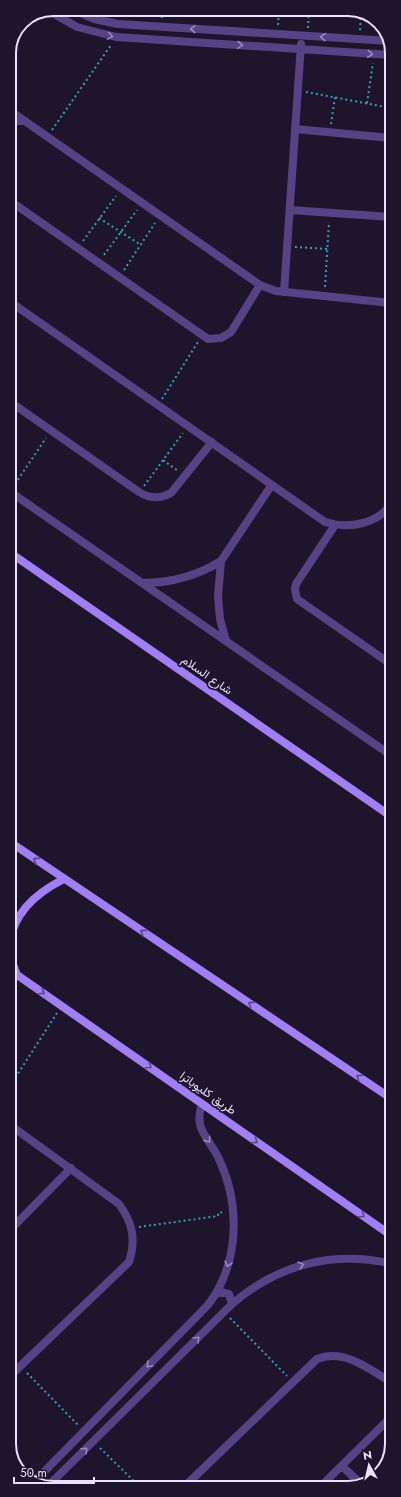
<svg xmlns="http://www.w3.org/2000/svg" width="401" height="1497" font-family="Jost,Vazirmatn,sans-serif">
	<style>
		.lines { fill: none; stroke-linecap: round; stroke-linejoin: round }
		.path { stroke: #3b9bb6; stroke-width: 2; stroke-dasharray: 2 3; stroke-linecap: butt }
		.minor { stroke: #584286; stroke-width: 8 }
		.secondary { stroke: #a27ef5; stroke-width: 8 }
		.oneway { stroke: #9a89bc }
		.oneway2 { stroke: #594486 }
		.labels { text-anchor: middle; stroke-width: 3.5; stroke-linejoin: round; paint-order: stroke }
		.street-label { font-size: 12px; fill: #ebe0fd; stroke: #1e142b }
		.rim { fill: none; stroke: #ebe0fd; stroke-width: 2 }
	</style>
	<rect width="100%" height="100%" fill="#1e142b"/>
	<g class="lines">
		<path class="path" d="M264 9 361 15
			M162 18 163 9
			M278 25 279 10
			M308 28 309 9
			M360 30 361 13
			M306 92 391 108
			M367 103 373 63
			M331 124 335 97
			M386 128 389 107
			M52 130 111 45
			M99 218 141 245
			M83 241 116 196
			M295 247 328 249
			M104 255 137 210
			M124 270 155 223
			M325 287 329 222
			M162 399 198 342
			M9 429 17 418
			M163 460 178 471
			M15 484 46 438
			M144 486 183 433
			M10 1086 57 1013
			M139 1227 218 1216V1213L224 1212
			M230 1318 287 1376
			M27 1373 78 1425
			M100 1448 140 1487"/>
		<path class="minor" d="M72 9 94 19 118 24 390 41
			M49 11 77 27 116 37 391 55
			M9 110 260 285 276 291 391 303
			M9 121H25
			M295 129 391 138
			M9 203 16 205 208 339 221 338 231 332 260 285
			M290 210 391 217
			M284 292 301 44
			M9 301 325 522C347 529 377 525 391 504
			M9 401 139 492C150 499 160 499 171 493L212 442
			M9 491 392 756
			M335 525 296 584 295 589 297 599 392 665
			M142 583C171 583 197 576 221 561
			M226 641 220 619 218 596 221 561 271 486
			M10 1125 119 1204C133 1223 136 1240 129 1262L10 1376
			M10 1230 71 1168
			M216 1294 222 1292 229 1294 232 1304
			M342 1466 361 1484
			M34 1482 208 1305C239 1264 241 1206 219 1159 209 1138 193 1129 202 1104
			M47 1487 232 1304C277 1265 333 1250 392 1264
			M184 1487 317 1359C343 1348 370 1369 392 1383
			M320 1487 392 1416"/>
		<path class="secondary" d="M9 552 392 817
			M10 842 392 1099
			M10 879 12 867 10 842
			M10 942C14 912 38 892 64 879
			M10 957 17 975
			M10 970 392 1236"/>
	</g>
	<defs><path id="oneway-chevron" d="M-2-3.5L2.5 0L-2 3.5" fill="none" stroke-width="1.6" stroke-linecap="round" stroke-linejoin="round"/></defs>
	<g class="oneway">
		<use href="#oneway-chevron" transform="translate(193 29) rotate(-177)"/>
		<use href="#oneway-chevron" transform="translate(110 36) rotate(9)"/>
		<use href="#oneway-chevron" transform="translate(323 37) rotate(-176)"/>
		<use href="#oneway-chevron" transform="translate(240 45) rotate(3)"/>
		<use href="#oneway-chevron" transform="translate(370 54) rotate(5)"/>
		<use href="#oneway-chevron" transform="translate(208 1140) rotate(55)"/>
		<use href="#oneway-chevron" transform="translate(228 1264) rotate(106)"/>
		<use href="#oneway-chevron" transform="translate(301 1265) rotate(-16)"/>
		<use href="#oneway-chevron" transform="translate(197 1339) rotate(-45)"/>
		<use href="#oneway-chevron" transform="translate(149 1365) rotate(134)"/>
		<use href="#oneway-chevron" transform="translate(85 1450) rotate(-44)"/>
	</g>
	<g class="oneway2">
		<use href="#oneway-chevron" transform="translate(36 860) rotate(-146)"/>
		<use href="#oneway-chevron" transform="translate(143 932) rotate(-146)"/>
		<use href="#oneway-chevron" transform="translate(42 992) rotate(34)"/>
		<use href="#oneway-chevron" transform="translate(251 1004) rotate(-146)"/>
		<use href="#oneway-chevron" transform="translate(149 1066) rotate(35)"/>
		<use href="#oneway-chevron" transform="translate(359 1077) rotate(-146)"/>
		<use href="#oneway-chevron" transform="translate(255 1141) rotate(35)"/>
		<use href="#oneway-chevron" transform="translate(362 1215) rotate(35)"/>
	</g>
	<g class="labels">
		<g class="street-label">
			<text transform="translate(207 675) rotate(35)" y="4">شارع السلام</text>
			<text transform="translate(208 1093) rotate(35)" y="4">طريق كليوباترا</text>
		</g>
	</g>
	<path d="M0 0H401V1497H0ZM53 16H348A37 37 0 0 1 385 53V1444A37 37 0 0 1 348 1481H53A37 37 0 0 1 16 1444V53A37 37 0 0 1 53 16Z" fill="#1e142b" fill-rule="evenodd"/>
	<path class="rim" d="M53 16H348A37 37 0 0 1 385 53V1444A37 37 0 0 1 348 1481H53A37 37 0 0 1 16 1444V53A37 37 0 0 1 53 16Z"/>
	<g transform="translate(369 1465) rotate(352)" stroke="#1e142b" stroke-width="3" paint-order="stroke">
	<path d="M0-3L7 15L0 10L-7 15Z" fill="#ebe0fd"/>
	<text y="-6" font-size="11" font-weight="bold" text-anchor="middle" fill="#ebe0fd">N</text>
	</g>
	<path d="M14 1477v6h80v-6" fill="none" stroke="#ebe0fd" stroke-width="2"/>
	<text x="20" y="1477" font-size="12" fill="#ebe0fd" stroke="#1e142b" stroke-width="3" paint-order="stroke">50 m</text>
</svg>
